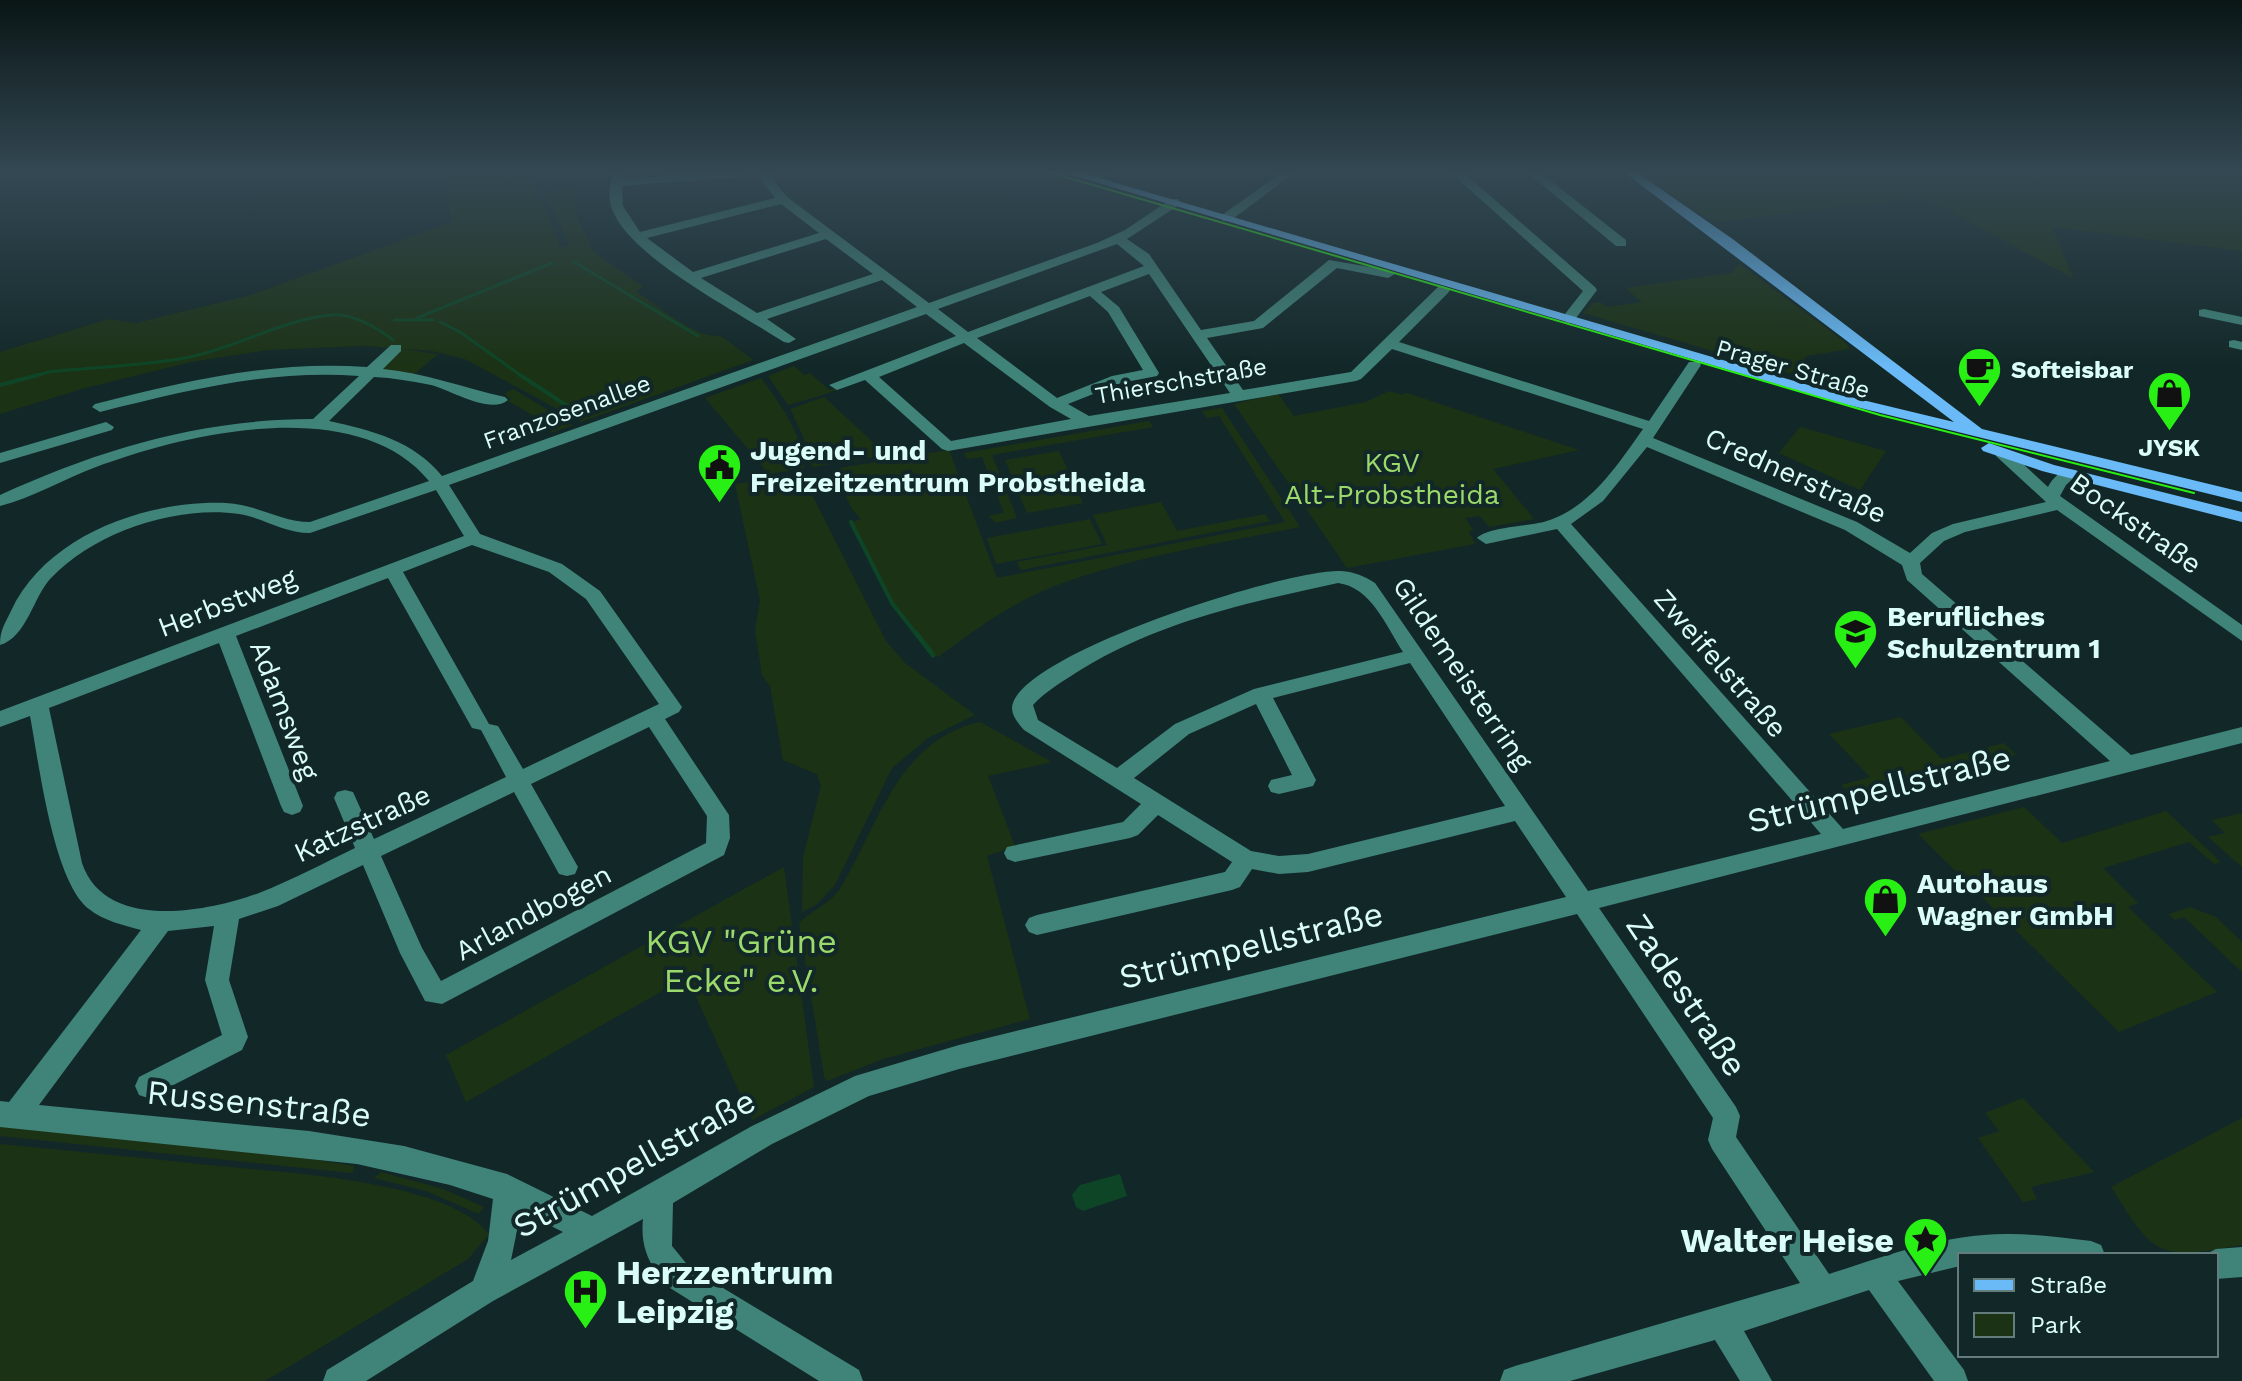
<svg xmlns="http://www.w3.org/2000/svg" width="2242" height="1381" font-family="'Work Sans',sans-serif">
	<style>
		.green { fill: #1c3215 }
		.water { fill: #0e4526 }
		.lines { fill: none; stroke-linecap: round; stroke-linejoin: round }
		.stream-far2 { stroke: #0e4526; stroke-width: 3 }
		.stream-far1 { stroke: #0e4526; stroke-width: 4 }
		.stream { stroke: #0e4526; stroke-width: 5 }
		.minor { fill: #408479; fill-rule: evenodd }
		.major { fill: #69baf6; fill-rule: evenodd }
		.tram { stroke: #29f014; stroke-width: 2 }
		.labels { text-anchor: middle; stroke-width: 8; stroke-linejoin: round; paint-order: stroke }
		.far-street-label { font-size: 24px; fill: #dbfdfa; stroke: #122828 }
		.far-poi-label { font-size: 24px; font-weight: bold; fill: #dbfdfa; stroke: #122828; text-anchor: start }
		.poi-label { font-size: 28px; font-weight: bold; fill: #dbfdfa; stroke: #122828; text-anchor: start }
		.park-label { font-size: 28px; fill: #9cd96b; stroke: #122828 }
		.street-label { font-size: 28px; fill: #dbfdfa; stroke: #122828 }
		.near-street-label { font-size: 34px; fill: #dbfdfa; stroke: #122828 }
		.near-park-label { font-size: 34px; fill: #9cd96b; stroke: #122828 }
		.near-poi-label { font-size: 34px; font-weight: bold; fill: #dbfdfa; stroke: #122828; text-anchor: end }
	</style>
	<rect width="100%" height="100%" fill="#122828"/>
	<path class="green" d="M443 173H539C532 192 554 227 560 247H568V240L543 194 572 188 576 217 591 246 589 248 643 287 636 291C655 304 698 340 721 336L753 360 581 422 465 359 432 351 364 346 268 350 191 362 85 388 0 414V352L109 319 136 323 251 295 452 222Z
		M1638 173H2240L2242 251 2052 227 2074 279 1924 197 1718 222 1707 218Z
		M1739 264 1844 341 1850 349 1806 356 1801 368 1822 383 1583 313 1593 303 1600 302 1607 307 1642 302 1625 288 1732 273Z
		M396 348 438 354 411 377 372 372Z
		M794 366 804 375 810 373 829 390 867 377 823 395 788 405 768 376Z
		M761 378C780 404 804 436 804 468L769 474 705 398Z
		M513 389 573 425 551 433 553 427 508 401 511 399 504 394Z
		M1389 391 1401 395 1407 393 1579 450 1493 469 1534 519 1489 527 1480 516 1465 518 1473 530 1469 532 1475 544 1347 568 1234 404 1278 394 1294 416 1366 402Z
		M824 397 887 455 812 467 803 436 790 409Z
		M1222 408 1300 527C1220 543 1137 556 1060 584 1015 600 976 629 938 657L933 655 892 603 851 522 861 519 852 509 833 469 949 450 997 578 1285 522 1219 416 1207 418 1202 411Z
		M1149 421 1153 427 992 455 1017 518 995 523 989 516 1004 513 982 457 967 459 964 453Z
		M1800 427 1886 451 1860 490 1779 453Z
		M1059 451 1083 503 1027 513 1005 460Z
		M805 473 812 495 886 641 905 663 975 715 928 738 892 768 835 885 817 904 802 912 803 858 821 786 817 774 783 760 770 686 762 675 755 630 760 600 735 484Z
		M1161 502 1177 531 1265 514 1270 521 1021 570 1017 562 1107 545 1093 515Z
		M1090 519 1102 544 996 564 987 538Z
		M1901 717 1942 759 2004 743 2016 755 1852 796 1841 785 1870 777 1829 734Z
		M980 722 1052 762 988 776 1015 846 987 856 1030 1019 883 1059 827 1081 824 1076 799 923C813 909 830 905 841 887 879 824 898 740 980 722Z
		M2024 807 2062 843 2166 811 2221 862 2214 864 2189 842 2103 868 2138 903 2128 907 2217 992 2119 1032 1918 834Z
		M2242 813V867L2208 837 2225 833 2212 820Z
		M784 867 814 1087 752 1120 687 977 466 1102 446 1055Z
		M2190 907 2216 917 2242 942V972L2184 917 2175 920 2169 914Z
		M2023 1098 2094 1172 2031 1187 2037 1199 2023 1202 1978 1138 1999 1131 1985 1113Z
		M2242 1118V1245C2218 1248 2182 1259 2159 1247 2139 1236 2124 1206 2111 1187Z
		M0 1125 273 1153 354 1166V1170L351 1173 0 1136Z
		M0 1144C69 1151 138 1157 208 1165 274 1172 447 1179 489 1234L468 1259 265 1381H0Z
		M381 1172 443 1189 484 1207 479 1214 426 1191 374 1178Z"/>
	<path class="water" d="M1120 1174 1127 1196 1083 1211 1076 1207 1072 1195 1080 1185Z"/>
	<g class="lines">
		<path class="stream-far2" d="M574 262 698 336
			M417 318 552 263
			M394 320H433
			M440 322 460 332 523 377
			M31 377 49 372C95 367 144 366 190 357 238 347 284 319 332 315 352 313 378 328 393 340"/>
		<path class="stream-far1" d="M520 375 578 413
			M0 385 38 375
			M851 522 892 603 917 635"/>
		<path class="stream" d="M916 633 933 655"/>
		<path class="minor" d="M613 173H625L624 179 698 173H743L737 177 622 186 623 206 640 232 775 198 763 183 760 173H772L775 182 787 197 929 303 1097 243 1125 230 1171 199H1179V205L1127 239 1149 254 1201 330 1254 321 1329 260 1388 270 1395 274 1388 278 1337 268 1263 328 1207 338 1243 390 1351 372 1438 287 1443 286 1450 290 1448 293 1399 342 1649 421 1689 362H1699L1701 365 1653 438 1857 522 1910 553 1932 533 1953 524 2046 502 1996 456V450H2008L2048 487C2053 477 2063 467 2076 470L2078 474 2066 485 2060 496 2242 625V641L2057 510 1965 532 1944 541 1920 563 1922 574 2131 755 2242 727V743L1599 908 1736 1107 1740 1116 1736 1137 1829 1274C1888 1255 1947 1233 2010 1234 2037 1234 2064 1238 2091 1241L2101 1245 2105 1255H1960V1266L1898 1281 1964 1370 1968 1381H1934L1869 1290 1744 1331 1772 1381H1740L1715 1340 1570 1381H1500L1504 1370 1515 1366 1800 1283 1712 1149 1708 1140 1713 1118 1577 914 959 1069 869 1096 772 1144 673 1203 672 1246 690 1268 859 1370 863 1381H819L670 1288C650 1268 640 1248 643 1219L493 1301 366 1381H323L327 1370 473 1281 488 1241 493 1199 450 1185 357 1164 0 1127V1101L9 1102 141 930C123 925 104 921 89 909 53 881 39 763 30 716L0 727V711L464 536 436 490 310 533C284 533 264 518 239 514 176 505 95 532 51 578 33 597 27 637 0 645 0 629 5 624 11 611 46 535 147 500 226 503 256 504 281 522 310 522L429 481C357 393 186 433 96 467 64 479 32 498 0 506V495C100 449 202 419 313 419L359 376C271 369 184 391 100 412L92 407 95 404C184 381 274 360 367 367L391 345H401V351L383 369C425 373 465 388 505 397L508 400C490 415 451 390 431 385 412 381 393 378 374 377L329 421C371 430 414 441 442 476L917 307 882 280 767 319 796 339 789 343 784 342C738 312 629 257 612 209 607 196 610 185 613 173ZM781 204 819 233 693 272 647 238ZM826 239 873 274 757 313 701 278ZM1117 244 1144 266 968 332 938 309ZM1149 274 1230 393 1089 416 1068 404 1121 383 1157 376 1159 373 1119 307 1101 292ZM1090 296 1108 312 1143 370 1112 376 1057 398 977 338ZM926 314 956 336 829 385 837 390 865 380 942 449 948 451 1356 381 1361 379 1392 349 1643 429C1619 463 1591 506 1550 520 1531 527 1489 526 1477 538L1486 544 1557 529 1821 834 1588 891 1375 583C1364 576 1355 572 1341 571 1287 569 1031 650 1013 703 1009 713 1018 723 1024 730L1141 804 1123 822 1007 847 1004 853 1007 859 1015 862 1130 838 1138 835 1158 815 1232 862 1225 872 1037 915 1029 918 1025 925 1029 932 1037 935 1232 890 1240 887 1252 869 1279 874 1308 872 1515 821 1566 897 959 1045 855 1076 752 1126 592 1216 507 1174 404 1146 309 1131 39 1105 168 931 214 926 205 980 222 1035 139 1077 135 1086 139 1095 148 1098 242 1050 248 1037 229 980 239 919 278 906 363 865 400 953 425 1001 442 1004 724 855 730 838 729 815 665 719 679 712 682 707 600 591 562 564 480 534 449 485ZM964 343 1050 407 1071 419 951 441 879 377ZM1647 447 1845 530 1902 565 1907 580 2110 761 1843 829 1571 524 1603 501ZM472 545 549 572 586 599 659 704 523 769 498 726 489 724 403 572ZM388 578 472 728 481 730 506 777 374 839 353 792 345 790 337 792 334 798 355 848C324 863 292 880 259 893 208 912 105 932 82 863L49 708 219 643 281 806 284 812 292 815 300 812 303 806 236 636ZM1338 583C1371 587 1386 626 1403 652L1254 689 1175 724 1117 768 1038 720 1033 705C1047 690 1065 680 1082 669 1160 621 1250 602 1338 583ZM1410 663 1505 806 1308 854 1279 856 1251 851 1134 778 1189 734 1256 704 1292 775 1271 780 1268 786 1271 792 1279 794 1313 786 1316 780 1273 698ZM649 727 707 816 706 843 441 981 422 948 381 856 514 792 559 874 567 876 575 874 578 867 531 784ZM521 1211 563 1232 511 1260Z
			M1095 173H1109L1098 181H1090L1088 178Z
			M1281 173H1294L1230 221H1222V215Z
			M1451 173H1464L1595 287 1597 290 1573 322 1568 323 1561 319 1583 291Z
			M1528 173H1541L1626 240V246H1616Z
			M2204 309 2242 317V325L2199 316V310Z
			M2234 340 2242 342V350L2229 347V341Z
			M106 422 114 427 112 430 0 463V453Z
			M2242 1247V1277L2216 1279V1255L2206 1254 2216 1249Z"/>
		<path class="major" d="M1065 173H1082L1846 396 1954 422 1625 173H1638L1734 240 1982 429 2242 492V502L1836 402Z
			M1989 443 2054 465 2242 512V522L2042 471 1983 451 1981 448Z"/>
		<path class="tram" d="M1052 173 1880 415 2194 493"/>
	</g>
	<linearGradient id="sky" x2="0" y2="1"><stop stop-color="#0a1616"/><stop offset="0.47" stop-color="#334853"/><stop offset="1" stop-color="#334853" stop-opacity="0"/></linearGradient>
	<rect width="2242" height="366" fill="url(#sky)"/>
	<defs>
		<symbol id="cafe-pin" viewBox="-11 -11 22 30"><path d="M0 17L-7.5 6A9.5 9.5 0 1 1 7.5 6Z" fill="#29f014" stroke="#122828"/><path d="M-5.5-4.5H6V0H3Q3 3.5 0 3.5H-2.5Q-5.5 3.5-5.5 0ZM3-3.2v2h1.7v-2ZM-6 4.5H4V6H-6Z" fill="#111"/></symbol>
		<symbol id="shop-pin" viewBox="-11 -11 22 30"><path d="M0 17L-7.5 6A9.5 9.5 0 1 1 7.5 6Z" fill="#29f014" stroke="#122828"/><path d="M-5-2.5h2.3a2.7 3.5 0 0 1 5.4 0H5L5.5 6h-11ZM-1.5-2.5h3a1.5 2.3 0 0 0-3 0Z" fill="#111"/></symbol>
		<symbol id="civic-pin" viewBox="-11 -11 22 30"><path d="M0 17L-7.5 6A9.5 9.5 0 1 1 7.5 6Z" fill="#29f014" stroke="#122828"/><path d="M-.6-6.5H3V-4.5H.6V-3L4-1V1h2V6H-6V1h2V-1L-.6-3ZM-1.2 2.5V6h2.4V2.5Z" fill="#111"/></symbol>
		<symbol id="school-pin" viewBox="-11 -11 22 30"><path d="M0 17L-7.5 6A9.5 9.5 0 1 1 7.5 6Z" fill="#29f014" stroke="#122828"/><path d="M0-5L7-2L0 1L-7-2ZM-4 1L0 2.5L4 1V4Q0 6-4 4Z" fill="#111"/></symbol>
		<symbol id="sight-pin" viewBox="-11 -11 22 30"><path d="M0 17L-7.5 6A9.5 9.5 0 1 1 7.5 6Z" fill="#29f014" stroke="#122828"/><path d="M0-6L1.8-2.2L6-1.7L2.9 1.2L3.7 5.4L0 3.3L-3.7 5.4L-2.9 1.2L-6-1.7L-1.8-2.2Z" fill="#111"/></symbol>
		<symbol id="hospital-pin" viewBox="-11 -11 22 30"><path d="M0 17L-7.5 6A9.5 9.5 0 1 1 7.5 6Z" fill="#29f014" stroke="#122828"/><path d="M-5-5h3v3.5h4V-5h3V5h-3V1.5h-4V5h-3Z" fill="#111"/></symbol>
	</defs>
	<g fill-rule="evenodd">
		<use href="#cafe-pin" x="1954" y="344" width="51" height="69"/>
		<use href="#shop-pin" x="2144" y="368" width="51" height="69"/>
		<use href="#civic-pin" x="694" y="440" width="51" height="69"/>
		<use href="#school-pin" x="1830" y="606" width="51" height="69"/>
		<use href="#shop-pin" x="1860" y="874" width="51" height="69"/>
		<use href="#sight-pin" x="1900" y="1214" width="51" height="69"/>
		<use href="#hospital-pin" x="560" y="1266" width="51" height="69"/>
	</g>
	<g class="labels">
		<g class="far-street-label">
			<text transform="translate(1793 369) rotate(16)" y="8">Prager Straße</text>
			<text transform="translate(1181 381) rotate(-10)" y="8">Thierschstraße</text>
			<text transform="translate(567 412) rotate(-20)" y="8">Franzosenallee</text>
		</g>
		<g class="far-poi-label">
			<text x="2011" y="378">Softeisbar</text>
			<text x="2169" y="456" text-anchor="middle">JYSK</text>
		</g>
		<g class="poi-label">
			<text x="750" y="460">Jugend- und<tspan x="750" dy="32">Freizeitzentrum Probstheida</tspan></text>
			<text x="1887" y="626">Berufliches<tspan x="1887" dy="32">Schulzentrum 1</tspan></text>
			<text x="1917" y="893">Autohaus<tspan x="1917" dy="32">Wagner GmbH</tspan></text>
		</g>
		<g class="park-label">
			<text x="1392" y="472">KGV<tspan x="1392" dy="32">Alt-Probstheida</tspan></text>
		</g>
		<g class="street-label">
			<text transform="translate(1796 475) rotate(24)" y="10">Crednerstraße</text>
			<text transform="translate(2136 523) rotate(35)" y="10">Bockstraße</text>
			<text transform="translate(227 602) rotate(-21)" y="10">Herbstweg</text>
			<text transform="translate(1721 663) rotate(49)" y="10">Zweifelstraße</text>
			<text transform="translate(1463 673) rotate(56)" y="10">Gildemeisterring</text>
			<text transform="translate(285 710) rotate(69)" y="10">Adamsweg</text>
			<text transform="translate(362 823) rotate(-25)" y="10">Katzstraße</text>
			<text transform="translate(533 912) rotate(-28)" y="10">Arlandbogen</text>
		</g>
		<g class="near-street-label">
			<text transform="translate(1879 789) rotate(-14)" y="12">Strümpellstraße</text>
			<text transform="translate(1251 945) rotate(-14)" y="12">Strümpellstraße</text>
			<text transform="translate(1687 995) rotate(56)" y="12">Zadestraße</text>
			<text transform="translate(259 1103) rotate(6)" y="12">Russenstraße</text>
			<text transform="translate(634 1163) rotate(-29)" y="12">Strümpellstraße</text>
		</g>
		<g class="near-park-label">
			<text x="741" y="953">KGV "Grüne<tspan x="741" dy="39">Ecke" e.V.</tspan></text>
		</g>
		<g class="near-poi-label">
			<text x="1894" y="1252">Walter Heise</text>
			<text x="616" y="1284" text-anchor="start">Herzzentrum<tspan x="616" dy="39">Leipzig</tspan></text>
		</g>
	</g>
	<rect x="1958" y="1253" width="260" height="104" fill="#122828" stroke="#627d7c" stroke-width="2"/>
	<rect x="1974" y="1279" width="40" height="12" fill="#69baf6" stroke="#627d7c" stroke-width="2"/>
	<text x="2030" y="1293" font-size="24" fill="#dbfdfa">Straße</text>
	<rect x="1974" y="1313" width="40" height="24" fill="#1c3215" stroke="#627d7c" stroke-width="2"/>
	<text x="2030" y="1333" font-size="24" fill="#dbfdfa">Park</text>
</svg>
